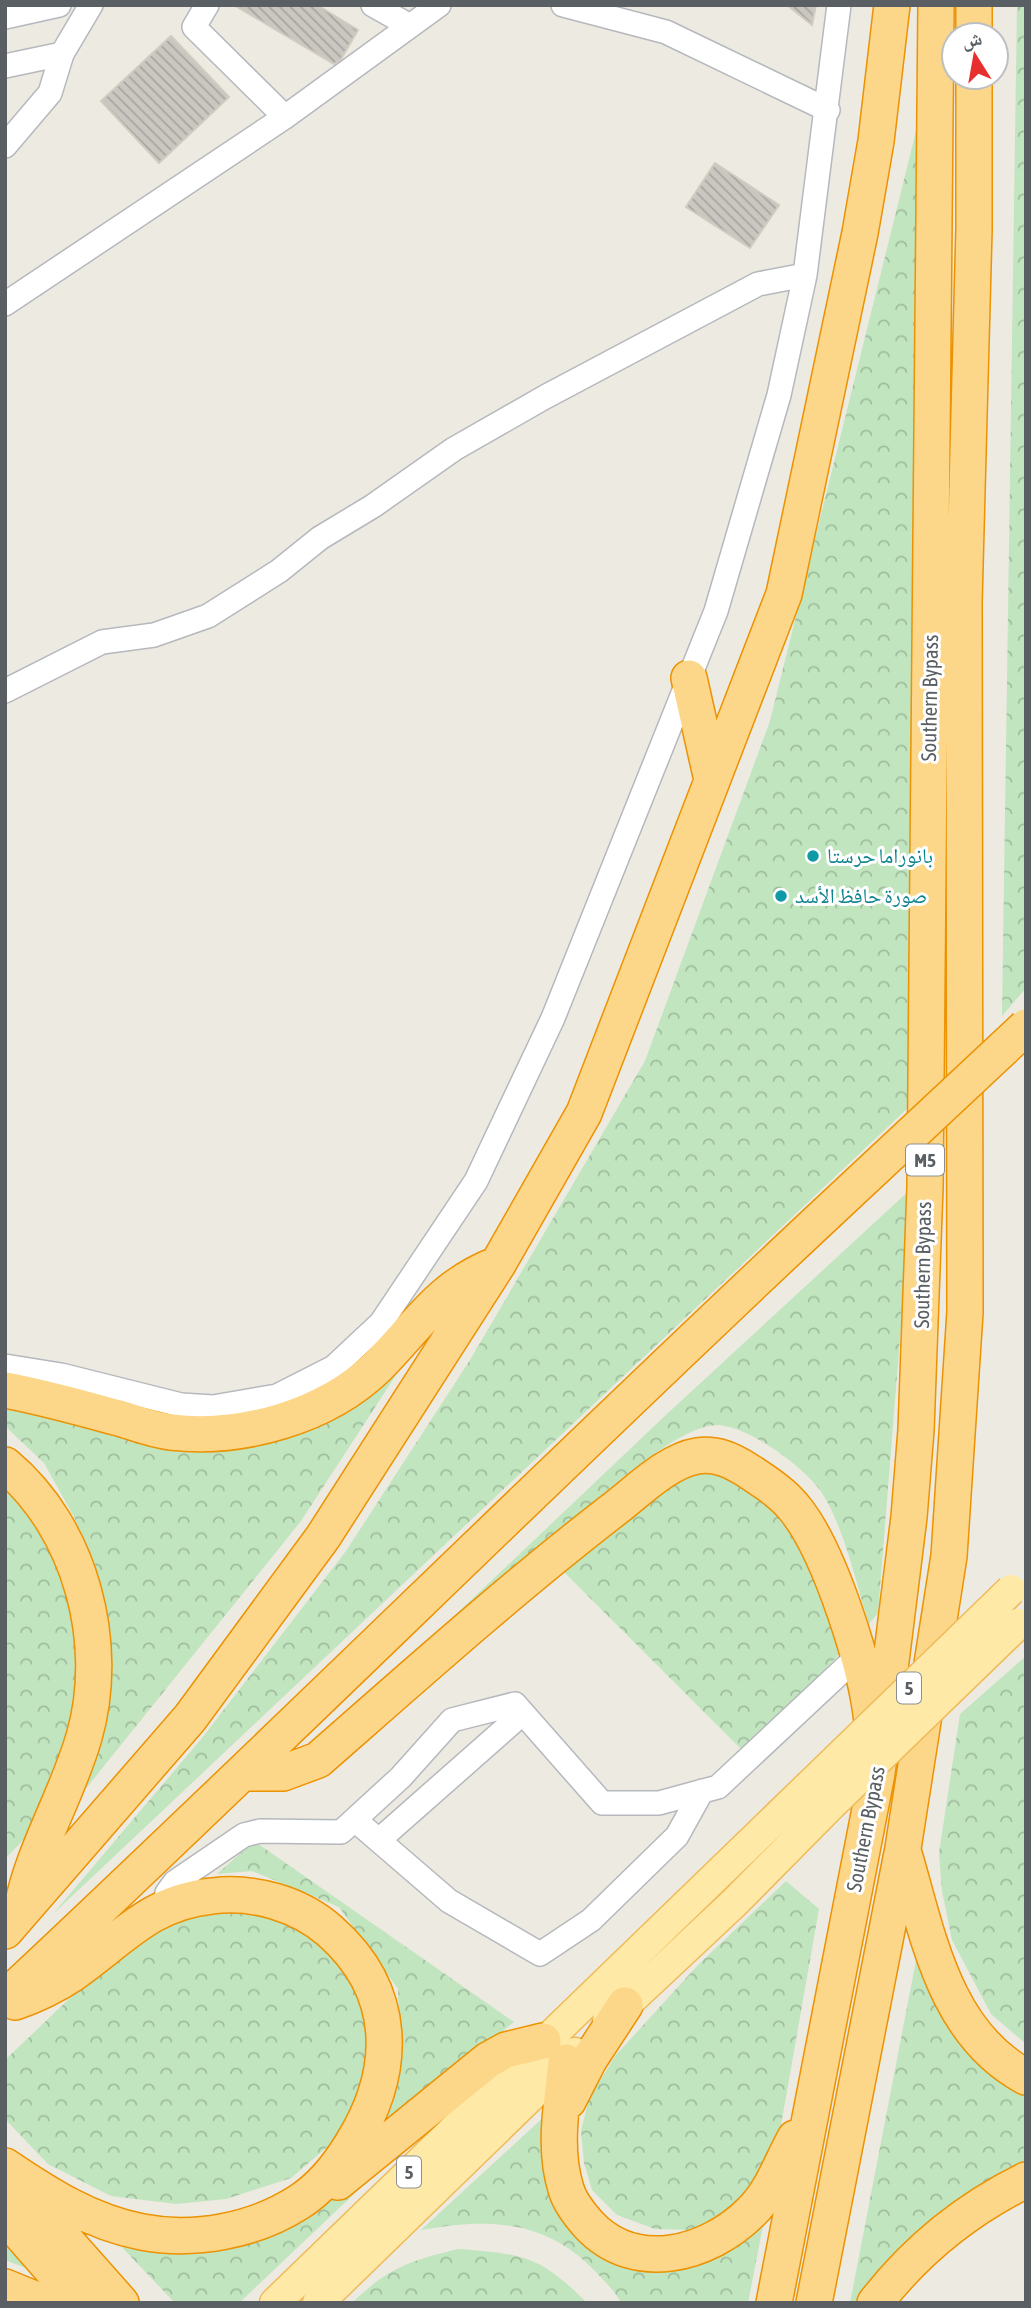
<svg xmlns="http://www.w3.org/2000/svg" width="1031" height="2308" font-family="'Asap Condensed','Noto Naskh Arabic',sans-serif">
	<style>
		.forest { fill: url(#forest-crowns) }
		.building { fill: url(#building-back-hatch); stroke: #d2cbc0; stroke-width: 2 }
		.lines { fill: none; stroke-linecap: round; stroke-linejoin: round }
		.minor-casing { stroke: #b5b8bc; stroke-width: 26 }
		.major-casing { stroke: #f0ba58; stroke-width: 33 }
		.highway-casing { stroke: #ec9203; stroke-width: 38 }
		.minor { stroke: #fff; stroke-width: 23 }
		.major { stroke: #fee9a6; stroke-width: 30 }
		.highway { stroke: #fcd78a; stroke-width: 35 }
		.major-bridge-casing { stroke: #f0ba58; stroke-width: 33; stroke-linecap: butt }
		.highway-bridge-casing { stroke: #ec9203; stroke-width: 38; stroke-linecap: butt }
		.major-bridge { stroke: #fee9a6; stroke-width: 30 }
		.highway-bridge { stroke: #fcd78a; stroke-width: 35 }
		.culture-dot { fill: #0f9aa8; stroke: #fff; stroke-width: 2.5 }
		.labels { text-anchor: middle; stroke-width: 6; stroke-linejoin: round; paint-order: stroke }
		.shield { fill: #fff; stroke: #8c8f92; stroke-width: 2 }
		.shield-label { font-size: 19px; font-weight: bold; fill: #5a5f63 }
		.street-label { font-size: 21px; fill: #5a5f63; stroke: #fff }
		.culture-label { font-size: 21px; fill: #0d838f; stroke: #fff; text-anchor: start }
	</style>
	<defs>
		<pattern id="forest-crowns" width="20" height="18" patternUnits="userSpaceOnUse" patternTransform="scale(1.75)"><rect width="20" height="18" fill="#c1e5be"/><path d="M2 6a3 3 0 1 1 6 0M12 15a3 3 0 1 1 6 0" fill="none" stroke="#a0bd9e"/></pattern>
		<pattern id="building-back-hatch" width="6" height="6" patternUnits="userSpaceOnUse" patternTransform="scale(1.75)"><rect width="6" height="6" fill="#cac7c1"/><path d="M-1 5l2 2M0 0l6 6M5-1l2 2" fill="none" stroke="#a7a5a0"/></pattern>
	</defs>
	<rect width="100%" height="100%" fill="#edeae2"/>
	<path class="forest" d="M1017 5H1026V988L1002 1016Z
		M921 111 911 1105 53 1914 202 1738 346 1551 470 1360 645 1061 770 721Z
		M912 1188 878 1613 869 1624C856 1584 844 1525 820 1490 801 1465 751 1428 719 1425 671 1422 558 1536 519 1569 484 1599 448 1627 412 1656L668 1413Z
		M411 1352 301 1521 71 1807 106 1625 96 1572 74 1517 44 1463 5 1426V1392L167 1432Z
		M717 1456 793 1510 844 1649 746 1754 559 1567 622 1513Z
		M5 1465 70 1578 81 1687 73 1736 27 1836 5 1859Z
		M1026 1656V2044L991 2014 952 1940 942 1891 939 1853 960 1714Z
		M254 1841 514 2022 368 2139 401 2069 398 1989 339 1907 252 1871 217 1874Z
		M786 1881 819 1909 774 2165 719 2220 691 2230 655 2229 617 2215 592 2190 584 2163 581 2131 589 2098 616 2055 697 1966Z
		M245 1900 323 1927 369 1996 373 2066 346 2131 291 2178 226 2199 176 2204 111 2196 48 2164 5 2119V2060L160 1912Z
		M924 1919 949 1988 1026 2073V2162L991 2180 859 2303H850Z
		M559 2103 564 2193 655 2254 765 2215 748 2303H621C614 2289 603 2280 593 2269 544 2219 487 2218 421 2230Z
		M429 2123 239 2303H175L96 2220 198 2239Z
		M5 2230 44 2275 5 2260Z
		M458 2249C523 2254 540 2255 587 2303H352C389 2267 410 2261 458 2249Z"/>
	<path class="building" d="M234 5H317L358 30 341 59 334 64Z
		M787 5H816L812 25Z
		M171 36 229 97 159 163 101 101Z
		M715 163 779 205 750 248 686 207Z"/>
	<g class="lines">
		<defs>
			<path id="minor" d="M207 5 194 27 285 117
				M373 5 410 26
				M563 5 666 32 828 110
				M5 17 59 5
				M5 66 62 54
				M5 146 50 93 62 54 91 5
				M5 304 285 117 439 5
				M5 691 102 642 154 635 208 616 279 571 320 538 373 506 454 449 545 397 758 284 805 275
				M5 1366 61 1375 181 1405 213 1407 277 1396 334 1367 381 1323 476 1181 553 1018 716 611 779 395 805 275 839 5
				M355 1820 449 1901 540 1954 591 1920 677 1836 702 1791
				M379 1840 523 1713
				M164 1908 167 1893 175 1882 244 1835 260 1831 341 1832 401 1777 452 1720 515 1704 602 1803H659L718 1787 858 1656"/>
			<path id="major" d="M608 2021 734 1903 832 1804
				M275 2303 808 1787
				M318 2303 575 2053"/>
			<path id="highway" d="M974 5V35
				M689 678 712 780
				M5 1390C44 1397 81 1408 119 1418 136 1423 153 1430 171 1432 242 1440 326 1417 378 1366 419 1325 440 1286 498 1264
				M5 1465C81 1528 111 1644 84 1737 67 1796 34 1848 22 1907
				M246 1773H283L318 1760C415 1675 511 1589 613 1510 637 1492 667 1461 697 1456 716 1453 731 1460 747 1470 765 1482 783 1493 796 1510 830 1553 867 1668 872 1723
				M904 1854C928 1935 944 2033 1026 2077
				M5 1931 190 1718 323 1537 498 1264 584 1113 784 594 860 233 876 141 892 5
				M5 1998C281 1740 549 1473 826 1214
				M566 2062C562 2104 553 2148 566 2189 570 2203 580 2215 589 2225 635 2274 708 2255 751 2212 772 2192 781 2163 795 2138
				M568 2101 589 2060 625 2005
				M5 2166C48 2195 90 2222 142 2232 194 2242 254 2231 299 2202 321 2188 338 2167 352 2144 398 2070 398 1991 330 1931 298 1903 253 1891 212 1896 149 1902 120 1941 72 1974 54 1986 35 1995 15 2002
				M338 2182 488 2060 506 2050 543 2041
				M21 2190 121 2303
				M5 2216 81 2303
				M5 2287 44 2303
				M774 2303 877 1773 909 1517 916 1430 925 1187 936 5
				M814 2303 903 1848 949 1556 965 1312 964 602 974 229V77
				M875 2303C916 2250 965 2210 1026 2180"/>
		</defs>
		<use href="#minor" class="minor-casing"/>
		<use href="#major" class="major-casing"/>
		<use href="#highway" class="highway-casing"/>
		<use href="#minor" class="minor"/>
		<use href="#major" class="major"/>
		<use href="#highway" class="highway"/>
		<defs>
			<path id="major-bridge" d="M808 1787 1011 1590
				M832 1804 1018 1624"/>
			<path id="highway-bridge" d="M826 1214 1026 1027"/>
		</defs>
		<use href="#major-bridge" class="major-bridge-casing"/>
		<use href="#highway-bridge" class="highway-bridge-casing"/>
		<use href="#major-bridge" class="major-bridge"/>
		<use href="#highway-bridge" class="highway-bridge"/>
	</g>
	<g class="culture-dot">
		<circle cx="813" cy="856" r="7"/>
		<circle cx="781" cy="896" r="7"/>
	</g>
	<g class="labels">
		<g class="shield">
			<rect x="906" y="1144.5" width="38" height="31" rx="5"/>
			<rect x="897" y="1672.5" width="24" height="31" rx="5"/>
			<rect x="397" y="2156.5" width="24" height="31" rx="5"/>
		</g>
		<g class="shield-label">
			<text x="925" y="1167">M5</text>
			<text x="909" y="1695">5</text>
			<text x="409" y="2179">5</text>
		</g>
		<g class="street-label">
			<text transform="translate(930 698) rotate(-89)" y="7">Southern Bypass</text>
			<text transform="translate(923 1265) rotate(-89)" y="7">Southern Bypass</text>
			<text transform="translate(866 1829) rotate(-79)" y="7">Southern Bypass</text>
		</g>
		<g class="culture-label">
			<text x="827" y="863">بانوراما حرستا</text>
			<text x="795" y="903">صورة حافظ الأسد</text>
		</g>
	</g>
	<rect width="1031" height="2308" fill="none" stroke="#5a5f63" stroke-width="14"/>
	<g transform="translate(975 56) rotate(349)"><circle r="33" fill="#ffffff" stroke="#bdbfc1" stroke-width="2"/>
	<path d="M0-5L12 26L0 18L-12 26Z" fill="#e72f2e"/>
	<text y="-10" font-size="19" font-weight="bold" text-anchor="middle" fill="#5a5f63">ش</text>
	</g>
</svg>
